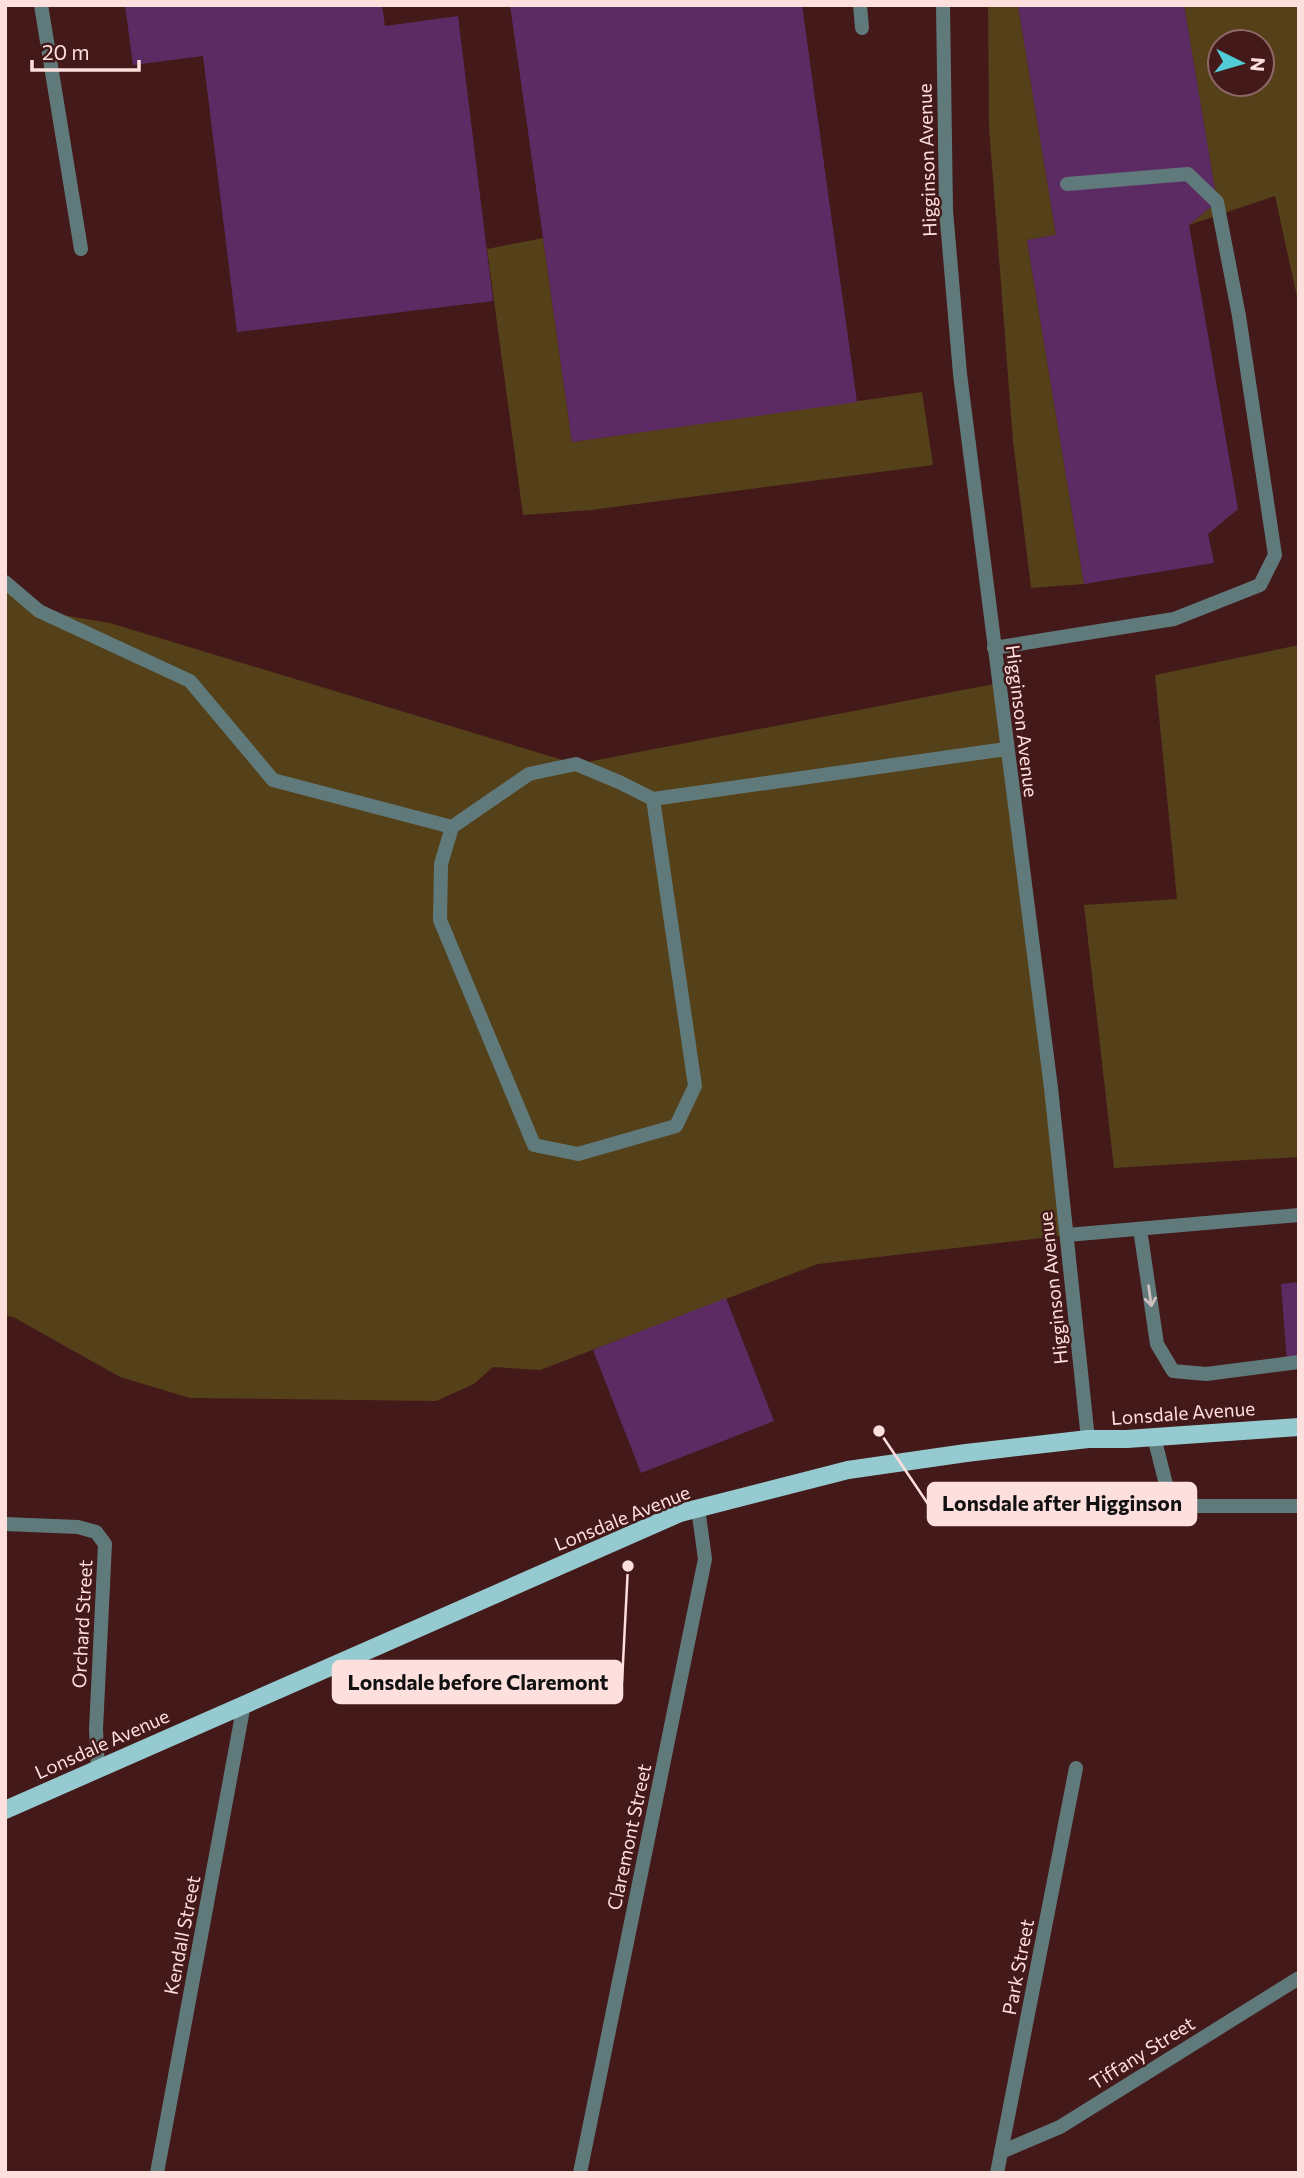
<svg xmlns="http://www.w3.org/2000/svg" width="1304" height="2178" font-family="Commissioner,sans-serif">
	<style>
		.green { fill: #544019; fill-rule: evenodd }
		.building { fill: #5d2b64 }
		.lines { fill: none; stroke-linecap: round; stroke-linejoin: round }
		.service { stroke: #607a7c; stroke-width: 14 }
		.minor { stroke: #607a7c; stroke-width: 14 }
		.tertiary { stroke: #607a7c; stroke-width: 14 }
		.primary { stroke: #95cbd0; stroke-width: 18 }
		.oneway { stroke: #cec1c0 }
		.labels { text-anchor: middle; stroke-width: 5; stroke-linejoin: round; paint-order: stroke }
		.street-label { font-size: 19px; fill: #fddfdd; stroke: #441919 }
		.leader { fill: none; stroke: #fddfdd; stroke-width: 2.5 }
		.callout-dot { fill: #fddfdd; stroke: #441919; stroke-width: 2.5 }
		.callout { fill: #fddfdd; stroke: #fddfdd; stroke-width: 2.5 }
		.callout-label { font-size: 21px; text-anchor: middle; font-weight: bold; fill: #111 }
	</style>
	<rect width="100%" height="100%" fill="#441919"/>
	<path class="green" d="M988 5H1018L1056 235 1027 240 1084 584 1031 588 1013 441 989 127Z
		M1184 5H1299V306L1275 196 1189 225 1217 202ZM1220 42H1262V84H1220Z
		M543 238 572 442 922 392 933 465 591 510 523 515 487 249Z
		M5 577 39 611 110 623 576 764 999 683 1067 1235 818 1264 540 1370 493 1367 474 1384 436 1401 190 1398 120 1377 15 1318 5 1315Z
		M1299 645V1157L1114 1168 1084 905 1177 899 1155 675Z"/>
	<path class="building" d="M125 5H382L385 26 458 16 493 301 237 332 203 56 133 65Z
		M510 5H802L857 402 572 442Z
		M1018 5H1184L1217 202 1189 225 1238 509 1208 534 1214 563 1084 584 1027 240 1056 235Z
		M1299 1282V1361L1287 1362 1281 1284Z
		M726 1298 774 1421 641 1473 593 1350Z"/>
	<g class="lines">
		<path class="service" d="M41 5 81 249
			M860 5 862 28
			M5 582 39 611 190 681 273 780 452 827
			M994 648 1174 619 1260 585 1275 555 1239 316 1217 202 1188 174 1067 184
			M653 799 695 1086 676 1126 578 1154 534 1145 440 920 441 864 452 827 529 774 576 764 619 782 653 799 1006 749
			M1140 1229 1157 1344 1173 1371 1206 1374 1299 1362
			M1067 1235 1299 1215
			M1154 1437 1169 1496 1196 1506H1299"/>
		<path class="minor" d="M5 1524 78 1527 96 1532 105 1544 96 1729 98 1770
			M1001 2152 1060 2127 1299 1978
			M157 2173 244 1704
			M580 2173 705 1559 698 1508
			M997 2173 1076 1768"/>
		<path class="tertiary" d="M943 5 946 210 960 374 1051 1088 1088 1439"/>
		<path class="primary" d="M5 1810 680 1513 848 1470 966 1453 1088 1439H1127L1299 1427"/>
	</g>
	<defs><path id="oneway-shaft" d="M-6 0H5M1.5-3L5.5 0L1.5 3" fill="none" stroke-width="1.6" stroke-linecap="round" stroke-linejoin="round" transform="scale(1.75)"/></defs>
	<use class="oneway" href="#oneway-shaft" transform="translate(1150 1296) rotate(82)"/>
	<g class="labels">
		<g class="street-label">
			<text transform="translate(927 160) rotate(-92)" y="7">Higginson Avenue</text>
			<text transform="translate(1022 721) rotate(83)" y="7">Higginson Avenue</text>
			<text transform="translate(1053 1288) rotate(-96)" y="7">Higginson Avenue</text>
			<text transform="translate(1183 1413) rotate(-4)" y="7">Lonsdale Avenue</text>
			<text transform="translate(622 1518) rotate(-22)" y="7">Lonsdale Avenue</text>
			<text transform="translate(82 1624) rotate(-87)" y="7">Orchard Street</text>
			<text transform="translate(102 1744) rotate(-24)" y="7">Lonsdale Avenue</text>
			<text transform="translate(629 1837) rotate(-78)" y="7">Claremont Street</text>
			<text transform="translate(182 1935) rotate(-79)" y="7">Kendall Street</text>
			<text transform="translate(1018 1967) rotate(-79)" y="7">Park Street</text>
			<text transform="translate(1142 2053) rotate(-32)" y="7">Tiffany Street</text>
		</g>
	</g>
	<path class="leader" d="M879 1431L928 1504M628 1566L622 1682"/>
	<g class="callout-dot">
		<circle cx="879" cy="1431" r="7"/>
		<circle cx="628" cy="1566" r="7"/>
	</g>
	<g class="callout">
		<rect x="928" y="1483" width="268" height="42" rx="7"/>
		<rect x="333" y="1661" width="289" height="42" rx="7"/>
	</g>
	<g class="callout-label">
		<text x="1062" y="1511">Lonsdale after Higginson</text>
		<text x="478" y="1690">Lonsdale before Claremont</text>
	</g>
	<rect width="1304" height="2178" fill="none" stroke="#fddfdd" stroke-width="14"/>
	<g transform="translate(1241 63) rotate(95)"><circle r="33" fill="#441919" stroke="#8e6867" stroke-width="2"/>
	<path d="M0-5L12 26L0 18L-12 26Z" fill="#52ccd6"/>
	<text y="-10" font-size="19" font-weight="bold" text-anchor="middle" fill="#fddfdd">N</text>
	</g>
	<path d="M32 60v10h107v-10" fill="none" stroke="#fddfdd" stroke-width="3.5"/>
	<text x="42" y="60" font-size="21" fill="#fddfdd" stroke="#441919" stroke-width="5" paint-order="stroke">20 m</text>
</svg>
